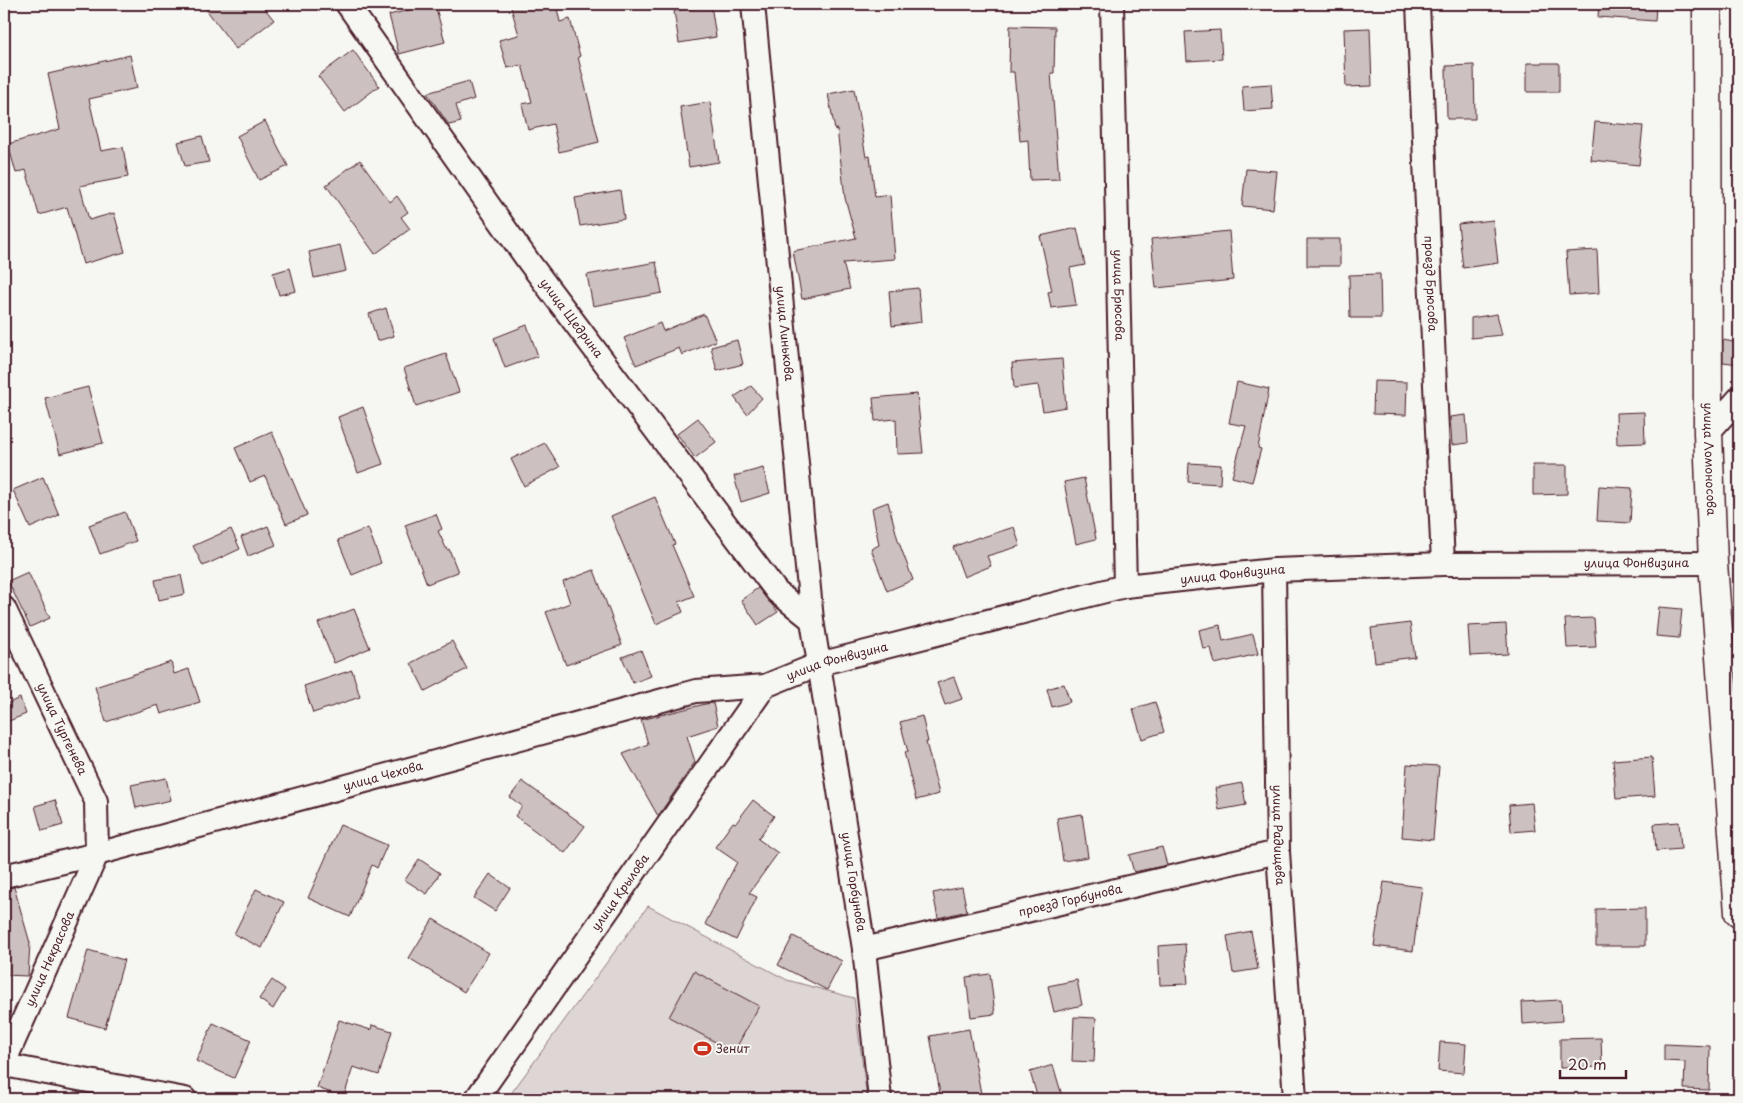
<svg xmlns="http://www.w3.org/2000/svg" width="1743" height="1103" font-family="'Playpen Sans',sans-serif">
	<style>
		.green { fill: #ddd6d5; stroke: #947a80 }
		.building { fill: #ccc1c0; stroke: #4a1f2b }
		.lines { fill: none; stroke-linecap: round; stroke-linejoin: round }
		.minor-casing { stroke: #4a1f2b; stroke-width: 26 }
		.tertiary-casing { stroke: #4a1f2b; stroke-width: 31 }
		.minor { stroke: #f6f6f2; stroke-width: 22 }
		.tertiary { stroke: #f6f6f2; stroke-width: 28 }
		.labels { text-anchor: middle; stroke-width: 4; stroke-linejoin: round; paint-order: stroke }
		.street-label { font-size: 12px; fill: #4a1f2b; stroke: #f6f6f2 }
		.poi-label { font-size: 12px; fill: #4a1f2b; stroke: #f6f6f2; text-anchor: start }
	</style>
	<rect width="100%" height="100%" fill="#f6f6f2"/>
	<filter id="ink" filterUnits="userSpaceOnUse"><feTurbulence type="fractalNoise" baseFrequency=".02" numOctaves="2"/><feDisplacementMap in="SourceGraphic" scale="10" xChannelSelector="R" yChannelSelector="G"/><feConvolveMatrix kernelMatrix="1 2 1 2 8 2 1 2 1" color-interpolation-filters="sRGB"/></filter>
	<g filter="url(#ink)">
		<path class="green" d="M648 906 787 980 854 998 867 1099H507Z"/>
		<path class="building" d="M202 4H261L274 20 236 49Z
			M433 4H435L445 42 399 54 389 15Z
			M510 4H556L560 22 570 19 580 56 578 57 599 142 559 152 553 124 528 130 522 104 532 102 522 65 507 68 499 40 519 35Z
			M1599 4H1656L1655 21 1598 17Z
			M711 5 716 37 679 43 674 11Z
			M1010 26 1055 27 1054 73H1051L1059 179 1030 180 1028 140 1020 141 1014 72H1009Z
			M1370 28 1372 86 1346 87 1344 29Z
			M1220 30 1222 59 1187 61 1185 32Z
			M353 50 379 86 345 112 318 76Z
			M130 55 137 88 89 99 101 151 123 147 128 177 80 186 89 220 114 213 125 252 83 264 67 207 39 215 26 170 16 173 8 144 60 129 48 74Z
			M1527 63H1559V92H1527Z
			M1474 65 1475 119H1447L1446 66Z
			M469 81 474 99 456 105 461 122 449 125 427 93Z
			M1271 84 1273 109 1244 111 1242 86Z
			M854 89 866 157 870 156 875 197 890 195 895 259 843 263 850 289 802 299 793 251 856 238 845 198 837 129 835 130 828 94Z
			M710 102 719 162 689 167 680 107Z
			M265 121 288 166 259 180 237 136Z
			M1595 122 1643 126 1639 165 1591 160Z
			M202 136 209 162 185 166 178 142Z
			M360 160 390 202 397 196 408 212 401 217 410 229 375 254 326 185Z
			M1246 169 1277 171 1273 209 1242 206Z
			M620 190 624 219 580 226 575 198Z
			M1493 220 1498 263 1463 268 1458 224Z
			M1077 228 1085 265 1070 268 1076 305 1051 308 1048 292 1052 291 1040 236Z
			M1229 231 1233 280 1156 288 1151 239Z
			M1307 239H1340V266H1307Z
			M340 245 346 271 314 278 309 252Z
			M1597 250 1599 293 1569 295 1566 252Z
			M656 262 662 293 593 306 587 275Z
			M290 268 296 291 279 295 273 273Z
			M1380 274 1381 318H1350L1349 275Z
			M918 288 921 322 892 326 889 291Z
			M386 308 394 336 377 341 369 314Z
			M704 314 716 341 682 355 679 348 636 365 624 338 660 323 663 331Z
			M1497 314 1502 335 1471 338V318Z
			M527 325 538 356 505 368 494 338Z
			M737 340 743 364 717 371 711 347Z
			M1723 340 1739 343V364L1723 362Z
			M446 354 459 392 416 406 404 368Z
			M1062 359 1066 407 1043 411 1038 385 1014 388 1012 363Z
			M1374 381 1407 382 1406 415 1373 414Z
			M1237 382 1269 389 1258 448 1261 449 1252 482 1232 477 1246 426 1229 423Z
			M751 386 762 398 747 414 734 397Z
			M88 387 103 443 60 454 45 398Z
			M917 394 923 453 897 454 896 419 875 421 873 398Z
			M363 407 383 464 358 473 338 417Z
			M1644 412 1645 443 1617 444 1616 413Z
			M1466 415 1468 443 1452 445 1450 417Z
			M698 418 716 442 695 458 677 434Z
			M272 432 307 515 286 524 265 476 250 482 235 448Z
			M545 443 560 467 524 486 511 459Z
			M1189 463 1221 465 1220 484 1188 482Z
			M1533 465H1567V494L1533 495Z
			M763 468 770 493 741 502 734 476Z
			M43 477 59 515 30 528 13 490Z
			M1084 478 1096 539 1076 544 1064 482Z
			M1599 486 1632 488 1630 523 1597 521Z
			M655 497 675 544 672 545 694 596 679 602 683 612 656 624 611 516Z
			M888 502 898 540 913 580 887 591 871 549 879 545 872 508Z
			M125 512 136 541 100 554 89 525Z
			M436 514 442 529 438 531 447 550 449 549 458 572 427 584 405 525Z
			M268 526 276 545 248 556 241 537Z
			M1014 527 1020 546 987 556 991 566 964 577 953 547 979 537 980 538Z
			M368 528 381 563 352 575 338 540Z
			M231 529 240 549 203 566 193 546Z
			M594 570 622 645 566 665 546 612 570 603 563 582Z
			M28 572 50 618 30 627 8 581Z
			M181 575 185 594 159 600 155 580Z
			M758 588 778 612 758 625 741 600Z
			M1659 607 1682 609 1679 638 1656 636Z
			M354 609 370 648 334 663 318 623Z
			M1594 618 1596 647 1567 648 1565 619Z
			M1410 623 1415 657 1375 662 1371 628Z
			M1506 624 1508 654 1470 656 1468 626Z
			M1220 625 1223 641 1253 634 1258 654 1215 664 1211 648 1203 649 1199 630Z
			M452 641 467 669 425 691 411 663Z
			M641 650 651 676 633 683 622 657Z
			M171 662 174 674 189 669 200 702 161 714 158 705 106 722 95 687Z
			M352 670 360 697 313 713 304 686Z
			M954 677 962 699 945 705 937 683Z
			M1064 684 1070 702 1052 707 1047 689Z
			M20 698 26 714 4 723V705Z
			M1155 702 1164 732 1142 739 1133 709Z
			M713 703 718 726 687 736 695 762 658 816 623 754 648 744 641 720 705 704Z
			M922 716 928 742H926L939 794 916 800 904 752H908L900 722Z
			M1652 757 1655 796 1616 799 1613 760Z
			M1407 764 1439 766 1433 840 1402 837Z
			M166 778 171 800 136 808 131 785Z
			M522 781 585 826 565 853 515 816 522 806 510 797Z
			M1242 783 1246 805 1219 810 1215 788Z
			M55 800 63 825 42 831 35 806Z
			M753 800 774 816 758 839 778 853 749 893 757 897 736 940 705 924 737 862 715 847 733 822 736 823Z
			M1532 803 1535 830 1511 832 1509 805Z
			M1082 814 1088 857 1063 861 1057 818Z
			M1679 822 1681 849 1656 851 1654 824Z
			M340 825 387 845 377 868 372 865 350 917 308 898Z
			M1162 847 1167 865 1134 872 1129 855Z
			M419 859 440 873 427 894 405 880Z
			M490 874 510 888 495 911 474 898Z
			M1384 882 1422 887 1413 951 1374 946Z
			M14 887 30 943 28 976 4 975V889Z
			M962 887 967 911 938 918 933 893Z
			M256 889 284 902 262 948 234 934Z
			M1645 908V946H1596V909Z
			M433 919 489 953 464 992 409 958Z
			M1251 931 1258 969 1233 973 1227 936Z
			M793 936 842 961 827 990 778 965Z
			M1185 944 1188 984 1160 985 1158 946Z
			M88 950 124 960 105 1028 69 1018Z
			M694 971 759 1006 734 1052 669 1017Z
			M990 974 995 1014 971 1017 966 977Z
			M272 980 285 989 273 1009 259 999Z
			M1077 980 1082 1005 1054 1012 1048 986Z
			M1561 1000 1562 1021 1523 1024 1522 1002Z
			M1074 1017 1096 1018 1094 1062 1072 1061Z
			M339 1020 371 1030 372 1025 392 1031 379 1075 353 1067 344 1097 317 1088Z
			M213 1023 251 1040 234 1078 196 1061Z
			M969 1029 982 1099H941L930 1036Z
			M1601 1038 1602 1067 1560 1068V1039Z
			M1440 1042 1466 1044 1464 1073 1438 1071Z
			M1664 1044 1710 1046 1709 1090 1684 1089 1685 1062 1664 1061Z
			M1053 1065 1063 1099H1038L1030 1072Z"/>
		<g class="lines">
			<defs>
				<g id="minor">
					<path id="s1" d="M347 4 529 262 777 592 812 620"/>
					<path id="s2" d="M753 4 812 620 864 949 880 1099"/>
					<path id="s3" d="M1112 4 1125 586"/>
					<path id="s4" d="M1418 4 1443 564"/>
					<path d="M1708 433 1739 398"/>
					<path id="s5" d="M1274 570 1278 852 1295 1099"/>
					<path id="s6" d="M4 608 96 801 97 854 4 1063"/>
					<path id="s7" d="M4 876 97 854 696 691 765 686 819 664 1125 586 1274 570 1443 564 1713 563"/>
					<path id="s8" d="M864 949 1278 852"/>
					<path d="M4 1065 185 1099"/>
					<path id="s9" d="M476 1099 765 686"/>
				</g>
				<g id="tertiary">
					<path id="s10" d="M1707 4 1708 433 1713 563 1739 913"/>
				</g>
			</defs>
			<use href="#minor" class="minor-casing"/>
			<use href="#tertiary" class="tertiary-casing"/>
			<use href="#minor" class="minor"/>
			<use href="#tertiary" class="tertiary"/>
		</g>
	</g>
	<defs>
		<symbol id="stadium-bare" viewBox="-9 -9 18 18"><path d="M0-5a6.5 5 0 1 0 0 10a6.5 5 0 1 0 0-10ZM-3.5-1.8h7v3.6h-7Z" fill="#c8321e" stroke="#f6f6f2" stroke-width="2.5" paint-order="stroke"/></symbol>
	</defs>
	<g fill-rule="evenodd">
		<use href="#stadium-bare" x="690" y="1036" width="25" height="25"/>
	</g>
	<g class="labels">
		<g class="street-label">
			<text dy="4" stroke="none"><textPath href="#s4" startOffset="280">проезд Брюсова</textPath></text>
			<text dy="4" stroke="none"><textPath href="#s3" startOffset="291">улица Брюсова</textPath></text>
			<text dy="4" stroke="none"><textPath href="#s1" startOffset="386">улица Щедрина</textPath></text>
			<text dy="4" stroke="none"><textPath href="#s2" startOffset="331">улица Линькова</textPath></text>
			<text dy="4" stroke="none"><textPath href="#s10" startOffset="455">улица Ломоносова</textPath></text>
			<text dy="4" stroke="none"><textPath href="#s7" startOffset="1672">улица Фонвизина</textPath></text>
			<text dy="4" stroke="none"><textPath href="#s7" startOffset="1268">улица Фонвизина</textPath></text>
			<text dy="4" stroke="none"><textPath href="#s7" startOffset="862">улица Фонвизина</textPath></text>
			<text dy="4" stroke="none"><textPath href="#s6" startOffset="134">улица Тургенева</textPath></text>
			<text dy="4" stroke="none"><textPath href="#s7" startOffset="392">улица Чехова</textPath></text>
			<text dy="4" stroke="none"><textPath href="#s5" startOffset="265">улица Радищева</textPath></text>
			<text dy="4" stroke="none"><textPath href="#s2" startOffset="884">улица Горбунова</textPath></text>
			<text dy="4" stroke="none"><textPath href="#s9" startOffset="252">улица Крылова</textPath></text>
			<text dy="4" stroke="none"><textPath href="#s8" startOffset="212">проезд Горбунова</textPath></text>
			<text transform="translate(50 959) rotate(-66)" y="4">улица Некрасова</text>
		</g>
		<g class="poi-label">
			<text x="716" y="1053">Зенит</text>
		</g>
	</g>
	<rect width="1743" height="1103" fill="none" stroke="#f6f6f2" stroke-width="20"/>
	<rect x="10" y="10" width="1723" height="1083" fill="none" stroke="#4a1f2b" stroke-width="2" filter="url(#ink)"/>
	<path d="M1560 1070v8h66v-8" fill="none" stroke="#4a1f2b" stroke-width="2.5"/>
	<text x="1568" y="1070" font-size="15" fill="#4a1f2b" stroke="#f6f6f2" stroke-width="4" paint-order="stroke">20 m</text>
</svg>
